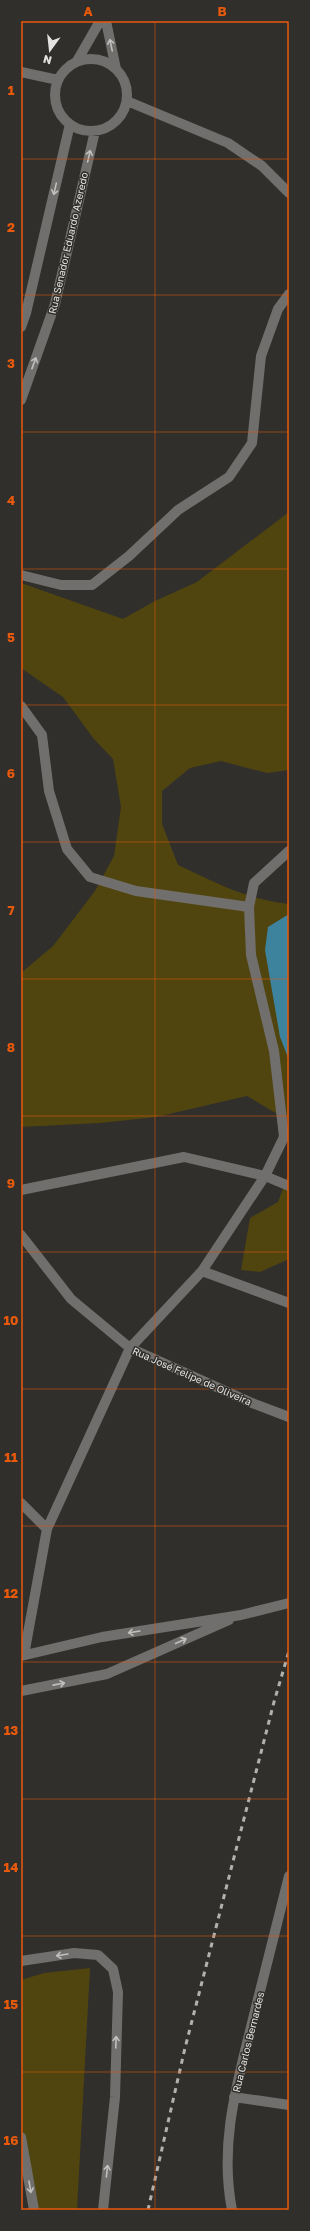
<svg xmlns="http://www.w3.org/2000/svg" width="310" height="2231" font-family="'Golos Text',sans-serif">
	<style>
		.green { fill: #51450f }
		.water { fill: #3e839e }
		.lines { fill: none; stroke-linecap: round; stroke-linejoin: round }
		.minor { stroke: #706f6d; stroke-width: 10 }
		.rail { stroke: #b2b1af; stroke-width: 3; stroke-dasharray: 5 5; stroke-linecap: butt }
		.oneway { stroke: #c1c0be }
		.grid { fill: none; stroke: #e8590c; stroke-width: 1; stroke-opacity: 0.55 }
		.labels { text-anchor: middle; stroke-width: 3; stroke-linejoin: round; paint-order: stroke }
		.street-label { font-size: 10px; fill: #e4e3e1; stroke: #302f2b }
		.neatline { fill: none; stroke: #e8590c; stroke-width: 1.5 }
		.grid-label { font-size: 13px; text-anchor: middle; font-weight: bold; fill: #e8590c }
	</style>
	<rect width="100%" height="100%" fill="#302f2b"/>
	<path class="green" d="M289 512V770L267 773 221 761 190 768 162 791V824L178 865C216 883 246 899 289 904V1121L247 1096 156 1117 100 1123 21 1127V973L53 946 95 891 114 856 121 807 113 759 94 739 63 697 21 668V583L123 619 155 601 197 582Z
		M289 1173V1259L260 1272 241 1270 250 1218 278 1202Z
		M90 1968 77 2210H32L21 2154V1980L44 1973Z"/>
	<path class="water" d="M289 914V1060L280 1037 265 950 268 927Z"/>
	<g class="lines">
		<path class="minor" d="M106 21 116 69
			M55 95a36 36 0 1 1 72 0a36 36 0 1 1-72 0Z
			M77 61 100 21
			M21 72 58 80
			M127 101 228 143 262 166 289 193
			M21 327 26 313 70 124
			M21 400 55 304 95 131
			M21 575 61 585H92L129 556 178 510 229 477 252 443 261 356 278 309 289 294
			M21 706 42 735 49 791 67 849 90 877 136 891 249 907 251 955 274 1051 284 1137 265 1176 202 1271 130 1348 47 1529 24 1655
			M249 907 254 883 289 851
			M21 1190 184 1157 265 1176 289 1186
			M21 1235 71 1299 130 1348 252 1403 289 1417
			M202 1271 289 1303
			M21 1503 47 1529
			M21 1656 102 1637 241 1615 289 1603
			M21 1691 107 1674 229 1620
			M21 1961 74 1953 98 1955 113 1969 118 1992 115 2097 103 2210
			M234 2097 289 2105
			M21 2137 34 2210
			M232 2210C219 2143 237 2084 253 2019 265 1972 277 1924 289 1876"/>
		<path class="rail" d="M148 2210 185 2048 274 1702 289 1651"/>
	</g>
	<defs><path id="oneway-shaft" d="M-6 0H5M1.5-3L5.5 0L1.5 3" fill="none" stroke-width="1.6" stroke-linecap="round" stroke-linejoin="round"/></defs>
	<g class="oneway">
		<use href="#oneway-shaft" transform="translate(111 45) rotate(-102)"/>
		<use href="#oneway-shaft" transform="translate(89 156) rotate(-77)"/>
		<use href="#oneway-shaft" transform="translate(55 189) rotate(103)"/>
		<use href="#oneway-shaft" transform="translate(34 363) rotate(-70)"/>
		<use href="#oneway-shaft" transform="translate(134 1632) rotate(171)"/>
		<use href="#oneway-shaft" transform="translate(181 1641) rotate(-24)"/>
		<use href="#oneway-shaft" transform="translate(59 1684) rotate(-11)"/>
		<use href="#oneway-shaft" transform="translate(62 1955) rotate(171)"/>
		<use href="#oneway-shaft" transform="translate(116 2042) rotate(-88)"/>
		<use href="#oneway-shaft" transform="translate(107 2171) rotate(-84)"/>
		<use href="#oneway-shaft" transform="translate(30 2187) rotate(80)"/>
	</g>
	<path class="grid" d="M155 21V2210M21 159H289M21 295H289M21 432H289M21 569H289M21 705H289M21 842H289M21 979H289M21 1116H289M21 1252H289M21 1389H289M21 1526H289M21 1662H289M21 1799H289M21 1936H289M21 2072H289"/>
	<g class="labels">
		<g class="street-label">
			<text transform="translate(68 243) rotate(-77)" y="4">Rua Senador Eduardo Azeredo</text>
			<text transform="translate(192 1376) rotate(24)" y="4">Rua José Felipe de Oliveira</text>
			<text transform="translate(248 2042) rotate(-76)" y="4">Rua Carlos Bernardes</text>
		</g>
	</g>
	<rect width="310" height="2231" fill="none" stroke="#302f2b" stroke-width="44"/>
	<g transform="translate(50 50) rotate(195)" stroke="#302f2b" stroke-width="3" paint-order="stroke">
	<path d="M0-3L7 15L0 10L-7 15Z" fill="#e4e3e1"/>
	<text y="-6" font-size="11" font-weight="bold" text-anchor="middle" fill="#e4e3e1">N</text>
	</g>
	<rect x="22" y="22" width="266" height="2187" class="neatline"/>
	<g class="grid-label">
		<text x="88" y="16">A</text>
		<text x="222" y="16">B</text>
		<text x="11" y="95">1</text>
		<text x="11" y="232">2</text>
		<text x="11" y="368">3</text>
		<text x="11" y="505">4</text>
		<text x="11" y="642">5</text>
		<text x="11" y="778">6</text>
		<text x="11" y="915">7</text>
		<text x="11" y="1052">8</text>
		<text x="11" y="1188">9</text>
		<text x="11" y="1325">10</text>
		<text x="11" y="1462">11</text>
		<text x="11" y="1598">12</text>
		<text x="11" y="1735">13</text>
		<text x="11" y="1872">14</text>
		<text x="11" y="2009">15</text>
		<text x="11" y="2145">16</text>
	</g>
</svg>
